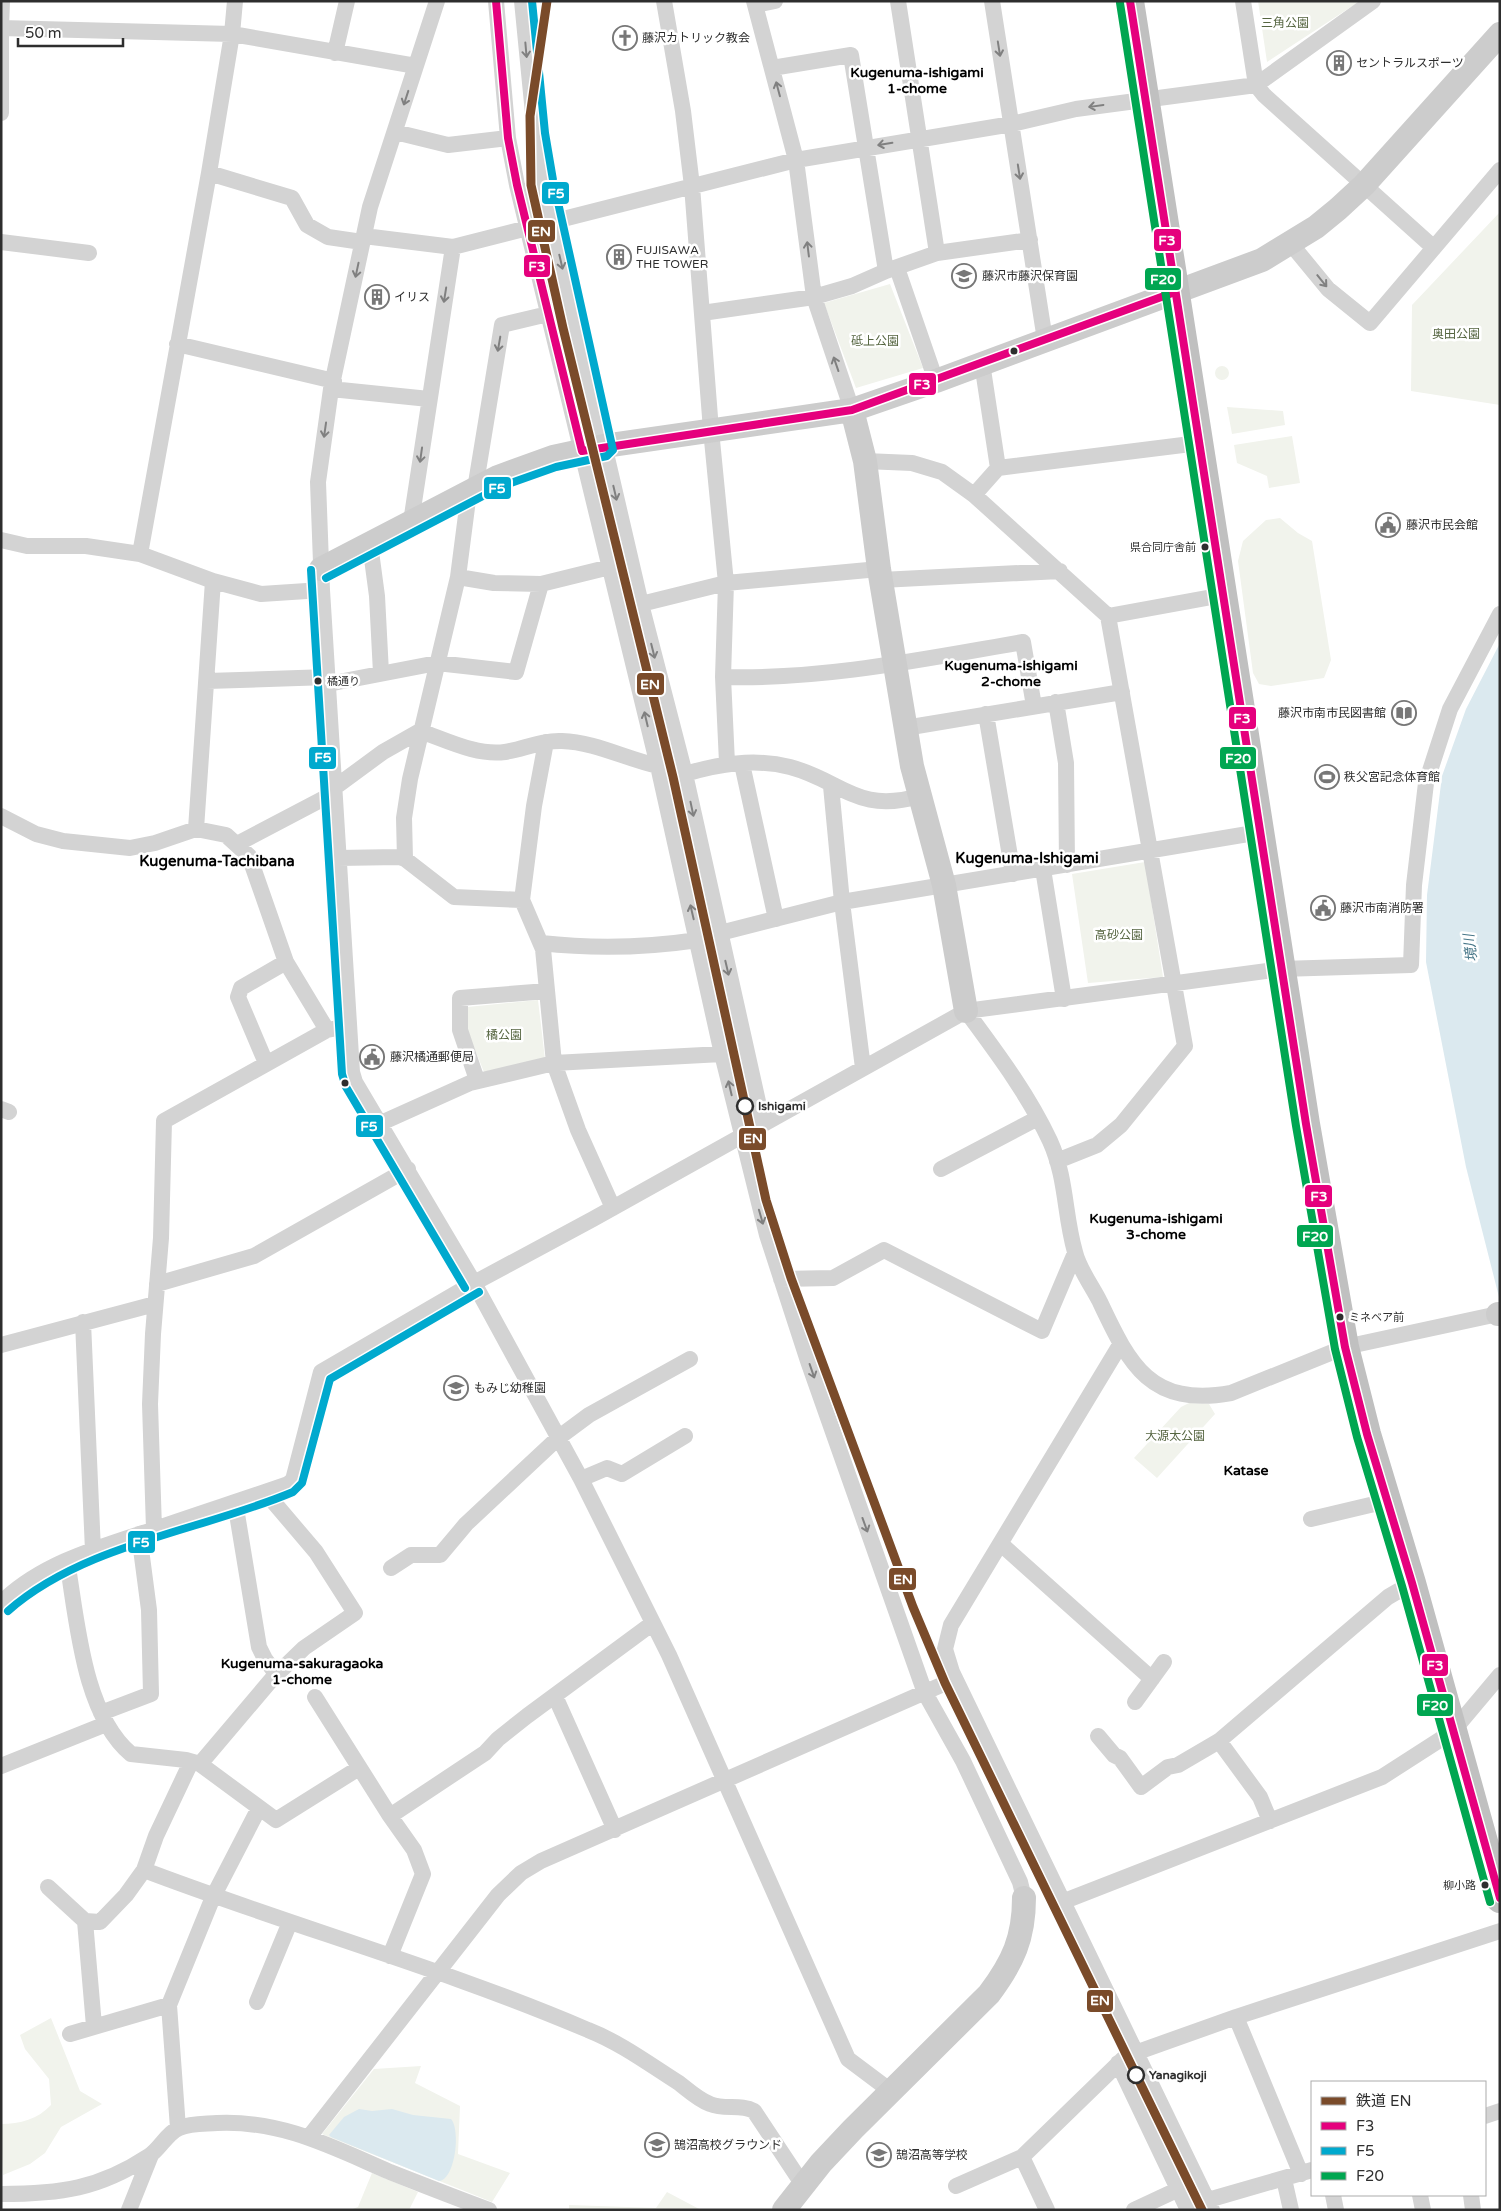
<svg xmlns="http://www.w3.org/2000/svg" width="1501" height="2211" font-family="'Varela Round','Noto Sans JP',sans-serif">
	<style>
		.green { fill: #f1f3ec }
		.water { fill: #dbe9ef }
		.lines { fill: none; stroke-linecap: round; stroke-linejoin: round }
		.street { stroke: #d3d3d3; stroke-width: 16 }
		.secondary { stroke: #ccc; stroke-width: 24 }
		.highway { stroke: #c0c0c0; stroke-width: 28 }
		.bus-1-casing { stroke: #fff; stroke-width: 11 }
		.bus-2-casing { stroke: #fff; stroke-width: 11 }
		.bus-3-casing { stroke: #fff; stroke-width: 11 }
		.bus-1 { stroke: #e5007d; stroke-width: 8 }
		.bus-2 { stroke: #00a9ce; stroke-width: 8 }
		.bus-3 { stroke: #00a651; stroke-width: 8 }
		.rail-1-casing { stroke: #fff; stroke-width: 12 }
		.rail-1 { stroke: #7a4b2a; stroke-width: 9 }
		.oneway { stroke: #808080 }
		.bus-dot { fill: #2e2e2e; stroke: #fff; stroke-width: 2 }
		.stop-dot { fill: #fff; stroke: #2e2e2e; stroke-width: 2.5 }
		.labels { text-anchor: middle; stroke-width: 5; stroke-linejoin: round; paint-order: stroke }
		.bus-label { font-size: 11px; fill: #2e2e2e; stroke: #fff; text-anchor: end }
		.park-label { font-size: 12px; fill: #556540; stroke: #fff }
		.poi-label { font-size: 12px; fill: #2e2e2e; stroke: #fff; text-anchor: start }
		.stop-label { font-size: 12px; font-weight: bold; fill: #2e2e2e; stroke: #fff; text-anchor: start }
		.neighbourhood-label { font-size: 14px; font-weight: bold; fill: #000; stroke: #fff }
		.water-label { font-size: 14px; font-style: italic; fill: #457587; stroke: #fff }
		.quarter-label { font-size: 15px; font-weight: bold; fill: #000; stroke: #fff }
		.line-badge { stroke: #fff; stroke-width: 2 }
		.badge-label { font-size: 14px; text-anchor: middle; font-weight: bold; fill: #fff }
	</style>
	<rect width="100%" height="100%" fill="#fff"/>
	<path class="green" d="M1258 1H1360L1267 62Z
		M1500 212V405L1411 391 1412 305Z
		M890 284 923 368 856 388 824 303Z
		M1215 373a7 7 0 1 1 14 0a7 7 0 1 1-14 0Z
		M1227 407 1283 411 1285 425 1232 434Z
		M1292 436 1300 483 1269 488 1267 476 1237 463 1234 445Z
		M1280 518 1298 533 1312 541 1331 660 1324 678 1271 686 1259 684 1253 673 1238 561 1243 541 1266 520Z
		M1145 862 1163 977 1088 983 1072 874Z
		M538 1000 545 1059 484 1072 467 1030V1007Z
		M1189 1403 1209 1404 1215 1414 1157 1478 1134 1458 1181 1407Z
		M51 2018 80 2091 102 2104 61 2127 45 2153 30 2164 3 2175 1 2124C20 2124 38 2119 51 2105L49 2079 25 2049 20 2035Z
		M421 2066 415 2083 460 2106 458 2154 510 2173 492 2202 322 2134 374 2069Z
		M372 2173 418 2192 409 2210H350L358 2207Z
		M667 2192 701 2210H569V2205L656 2208Z"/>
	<path class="water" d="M1500 643V1301L1466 1167 1426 962 1427 895 1442 776 1466 709Z
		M359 2109 372 2111 392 2109 413 2115 451 2119C461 2130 455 2180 439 2181L331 2137 329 2135 344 2117Z"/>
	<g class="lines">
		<path class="street" d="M437 1 370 207 331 389 318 482 322 590 352 1072 355 1082 474 1283 581 1479 669 1655 848 2059 892 2092
			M496 1 508 138 517 185 658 766 722 1054 767 1235 808 1361 925 1693 963 1761 1020 1882 1024 1898
			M522 1 535 134 543 182 641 604 685 774 763 1124
			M664 1 683 111 692 186 711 430 726 583 723 677 727 763
			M754 1 796 160 814 297 852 410
			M898 1 937 253
			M992 1 1045 340
			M1243 1 1256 85 1264 95 1434 248
			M755 5 775 1
			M1 27 2 1
			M1 28 232 34 416 66
			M1 29V113
			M335 53 347 1
			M772 68 851 55 886 271
			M395 132 448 145 508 138
			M209 173 292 198 307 225 328 237 362 242
			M364 236 453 247 796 160 1012 124 1076 109 1256 85 1373 1
			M1 242 89 253
			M1291 244 1328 289 1370 323 1500 170
			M897 268 936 381
			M702 313 814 297 852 286 886 271 937 253 1030 240
			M177 344 334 381
			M982 363 998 468
			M331 389 429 399
			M865 461 912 463 942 472 974 495 1108 616 1185 1046 1121 1125 1097 1145 1057 1161
			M475 489 502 325 548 314
			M974 495 998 468 1199 443
			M411 522 453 247
			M1 540 27 546H86L140 554 213 581 261 594 322 590
			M370 544 377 596 381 673
			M140 554 209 173 232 34 235 1
			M458 577 494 583 541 584 610 567
			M881 580 1060 571
			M641 604 726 583 879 569
			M1108 616 1223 595
			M723 677C823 680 924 659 1023 642L1034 706
			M207 681 328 677
			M328 684 437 663 516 672 541 584
			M1056 702 1066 763 1067 865
			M986 714 1013 874
			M905 728 1122 692
			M546 742 534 806 522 900 543 949 554 1063 578 1130 613 1208
			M742 764 776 919
			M685 774C719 764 754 758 790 767 843 781 856 814 920 796
			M831 786 842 902 863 1068
			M334 788 383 752 420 731C446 740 477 756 505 752 524 749 542 740 562 741 595 742 626 759 658 766
			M1 816 36 834 63 841 130 848 155 843 196 829 226 835 249 856 286 962 327 1030 338 1028
			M196 829 213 581
			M237 844 334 793
			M338 858 399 857 405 859 454 897 522 900
			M405 859 404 818 410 779 458 577 469 492
			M1043 869 1064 999
			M720 933 842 902 1260 832
			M541 943C594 949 644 948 698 940
			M966 1011C997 1053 1028 1094 1050 1141 1067 1179 1064 1214 1075 1252 1079 1269 1092 1286 1100 1302 1130 1366 1151 1407 1231 1393L1345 1347 1498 1314
			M266 1063 238 997 241 988 286 962
			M477 1080 460 1030V998L547 991
			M1 1109 9 1112
			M381 1123 470 1083 554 1063 722 1054
			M941 1169 1038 1118
			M781 1279 833 1278 884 1250 1042 1331 1075 1253
			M157 1284 254 1256 408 1169
			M83 1322 93 1551
			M1 1345 155 1304
			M1120 1345 951 1625 945 1649 952 1672 1212 2210
			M581 1479 607 1468 622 1474 685 1436
			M235 1502 259 1647 265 1659 277 1675
			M1311 1519 1387 1501
			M154 1529 150 1404 153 1334 161 1238 164 1121 327 1030
			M1001 1544 1152 1679
			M67 1561C77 1619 83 1714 131 1754L186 1760 200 1764 276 1820 359 1768
			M391 1568 411 1555H440L466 1524 558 1438 589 1415 690 1359
			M1 1603C42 1562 104 1546 158 1528 201 1513 245 1499 288 1484L293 1480 321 1372 474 1283 593 1219 966 1011 1281 969 1411 965 1414 885 1426 783 1450 709 1500 614
			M555 1696 615 1830
			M315 1697 390 1816 485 1753 498 1739 527 1716 653 1623
			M1135 1702 1164 1662
			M101 1713 151 1694 149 1610 139 1534
			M1098 1736 1114 1755 1120 1758 1141 1787 1168 1767 1178 1765 1219 1741 1388 1597 1412 1583
			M1219 1741 1260 1797 1270 1821
			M200 1764 272 1679 304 1648 355 1613 316 1552 265 1492
			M1 1766 106 1724
			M390 1816 414 1850 423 1874 390 1956
			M144 1870C291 1926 443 1968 588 2030 621 2043 649 2064 679 2083 688 2090 699 2100 710 2104 724 2110 741 2104 754 2111L803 2185
			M48 1887 85 1921 100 1922 126 1895 144 1870 156 1836 191 1762
			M1062 1902 1382 1777 1452 1732 1500 1675
			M85 1921 94 2026
			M257 2002 290 1922
			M1236 2017 1301 2174
			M70 2034 169 2005
			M1118 2063 1188 2210
			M1485 2116 1500 2111
			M178 2128 169 2005 213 1897 259 1808
			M309 2137 498 1895 521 1873 541 1861 955 1679
			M1284 2179 1291 2210
			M956 2186 1022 2157
			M1 2194C60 2194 99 2189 149 2156 160 2149 167 2133 179 2128 191 2123 205 2124 217 2123 282 2120 332 2147 390 2172 423 2185 456 2198 489 2210
			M1333 2195 1336 2210
			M1420 2195 1423 2210
			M1471 2195 1473 2210
			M1208 2200 1312 2170
			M129 2210 151 2155
			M1047 2210 1022 2157 1123 2059 1135 2053 1236 2017 1500 1931
			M1134 2210 1179 2189"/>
		<path class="secondary" d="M852 410 865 461 879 569 912 766 944 885 966 1011
			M321 569 498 477 553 457 604 446 852 410 936 381 1262 260 1316 227 1338 209 1364 185 1500 34
			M1498 1314H1500
			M784 2210 821 2163 853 2129 989 1994C1013 1962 1024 1938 1024 1898"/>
		<path class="highway" d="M1130 1 1306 1124 1345 1347 1367 1434 1412 1583 1500 1899"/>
		<defs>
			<path id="bus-1" d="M496 1 508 138 517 185 582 451 852 410 1175 292
				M1130 1 1306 1124 1345 1347 1367 1434 1412 1583 1500 1898"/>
			<path id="bus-2" d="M311 570 342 1074 346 1087 465 1288
				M326 578 502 486 556 467 607 456 613 450 553 180 545 133 532 1
				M8 1611C84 1544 201 1531 293 1492L302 1483 330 1379 479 1292"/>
			<path id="bus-3" d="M1120 3 1296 1126 1335 1349 1357 1437 1402 1586 1490 1902"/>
		</defs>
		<use href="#bus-1" class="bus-1-casing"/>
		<use href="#bus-2" class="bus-2-casing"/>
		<use href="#bus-3" class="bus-3-casing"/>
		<use href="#bus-1" class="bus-1"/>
		<use href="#bus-2" class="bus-2"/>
		<use href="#bus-3" class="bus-3"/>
		<defs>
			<path id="rail-1" d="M547 1 530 116 531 185 563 328 673 777 766 1200 791 1278 913 1607 945 1683 1202 2210"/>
		</defs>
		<use href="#rail-1" class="rail-1-casing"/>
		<use href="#rail-1" class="rail-1"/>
	</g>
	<defs><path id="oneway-shaft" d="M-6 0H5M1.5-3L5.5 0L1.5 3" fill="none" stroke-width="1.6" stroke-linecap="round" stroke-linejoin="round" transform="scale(1.25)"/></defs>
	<g class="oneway">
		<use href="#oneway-shaft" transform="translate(999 49) rotate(81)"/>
		<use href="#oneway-shaft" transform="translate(526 50) rotate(85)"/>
		<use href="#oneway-shaft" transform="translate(778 89) rotate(-105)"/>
		<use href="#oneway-shaft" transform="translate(406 98) rotate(108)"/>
		<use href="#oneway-shaft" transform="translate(1096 106) rotate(172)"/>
		<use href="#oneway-shaft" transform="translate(885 144) rotate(171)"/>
		<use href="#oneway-shaft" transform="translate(1019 172) rotate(81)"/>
		<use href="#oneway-shaft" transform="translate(808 249) rotate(-97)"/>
		<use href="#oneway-shaft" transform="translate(561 262) rotate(77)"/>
		<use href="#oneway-shaft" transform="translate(357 270) rotate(102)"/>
		<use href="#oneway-shaft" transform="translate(1322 281) rotate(51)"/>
		<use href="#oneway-shaft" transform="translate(445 295) rotate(99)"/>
		<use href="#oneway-shaft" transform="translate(499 344) rotate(100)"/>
		<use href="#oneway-shaft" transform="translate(836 364) rotate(-109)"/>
		<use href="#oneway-shaft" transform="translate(325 430) rotate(98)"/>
		<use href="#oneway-shaft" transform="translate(421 455) rotate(98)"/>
		<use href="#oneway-shaft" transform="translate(615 493) rotate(77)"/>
		<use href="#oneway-shaft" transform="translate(653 651) rotate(76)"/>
		<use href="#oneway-shaft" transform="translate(646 719) rotate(-103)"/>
		<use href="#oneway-shaft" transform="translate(692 809) rotate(78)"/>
		<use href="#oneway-shaft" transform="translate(692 912) rotate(-103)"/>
		<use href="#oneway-shaft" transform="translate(727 968) rotate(77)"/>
		<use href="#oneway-shaft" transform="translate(730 1088) rotate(-103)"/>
		<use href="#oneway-shaft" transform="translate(761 1217) rotate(74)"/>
		<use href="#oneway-shaft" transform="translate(812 1371) rotate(71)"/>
		<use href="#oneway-shaft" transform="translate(865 1525) rotate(70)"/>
	</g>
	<defs>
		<symbol id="church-ring" viewBox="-11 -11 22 22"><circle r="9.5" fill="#fff" stroke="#777" stroke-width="1.5"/><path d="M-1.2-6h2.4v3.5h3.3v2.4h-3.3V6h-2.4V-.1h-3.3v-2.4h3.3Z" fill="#777"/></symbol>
		<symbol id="building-ring" viewBox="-11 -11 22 22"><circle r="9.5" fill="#fff" stroke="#777" stroke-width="1.5"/><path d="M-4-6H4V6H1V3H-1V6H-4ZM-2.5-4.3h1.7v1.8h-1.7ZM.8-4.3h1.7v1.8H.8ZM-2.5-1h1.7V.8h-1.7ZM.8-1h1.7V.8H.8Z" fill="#777"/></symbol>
		<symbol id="school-ring" viewBox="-11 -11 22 22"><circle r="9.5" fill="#fff" stroke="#777" stroke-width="1.5"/><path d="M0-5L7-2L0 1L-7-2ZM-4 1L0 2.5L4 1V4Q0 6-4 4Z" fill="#777"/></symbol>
		<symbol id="civic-ring" viewBox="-11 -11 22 22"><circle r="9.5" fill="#fff" stroke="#777" stroke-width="1.5"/><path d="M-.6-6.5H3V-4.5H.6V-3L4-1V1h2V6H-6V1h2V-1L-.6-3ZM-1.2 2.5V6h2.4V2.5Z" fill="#777"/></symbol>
		<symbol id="library-ring" viewBox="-11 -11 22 22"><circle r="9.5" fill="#fff" stroke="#777" stroke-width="1.5"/><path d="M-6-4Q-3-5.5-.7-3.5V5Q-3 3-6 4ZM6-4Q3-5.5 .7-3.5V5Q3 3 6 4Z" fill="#777"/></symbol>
		<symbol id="stadium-ring" viewBox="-11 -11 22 22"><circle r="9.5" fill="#fff" stroke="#777" stroke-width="1.5"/><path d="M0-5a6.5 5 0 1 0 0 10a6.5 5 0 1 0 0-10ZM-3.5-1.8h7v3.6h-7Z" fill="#777"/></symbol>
	</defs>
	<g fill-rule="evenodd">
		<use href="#church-ring" x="611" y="24" width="28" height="28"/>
		<use href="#building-ring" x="1325" y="49" width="28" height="28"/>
		<use href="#building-ring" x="605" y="243" width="28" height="28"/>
		<use href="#school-ring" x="950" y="262" width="28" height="28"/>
		<use href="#building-ring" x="363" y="283" width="28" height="28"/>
		<use href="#civic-ring" x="1374" y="511" width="28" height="28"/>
		<use href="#library-ring" x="1390" y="699" width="28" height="28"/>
		<use href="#stadium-ring" x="1313" y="763" width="28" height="28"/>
		<use href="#civic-ring" x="1309" y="894" width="28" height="28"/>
		<use href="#civic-ring" x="358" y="1043" width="28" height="28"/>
		<use href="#school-ring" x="442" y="1374" width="28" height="28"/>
		<use href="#school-ring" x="643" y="2131" width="28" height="28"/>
		<use href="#school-ring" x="865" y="2141" width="28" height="28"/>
	</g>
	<g class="bus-dot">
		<circle cx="1014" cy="351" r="4.5"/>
		<circle cx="1205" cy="547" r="4.5"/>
		<circle cx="318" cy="681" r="4.5"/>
		<circle cx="345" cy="1083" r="4.5"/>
		<circle cx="1340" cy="1317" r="4.5"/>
		<circle cx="1485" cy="1885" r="4.5"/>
	</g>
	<g class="stop-dot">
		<circle cx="745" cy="1106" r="8"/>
		<circle cx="1136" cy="2075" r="8"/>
	</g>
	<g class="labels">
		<g class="bus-label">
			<text x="1196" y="551">県合同庁舎前</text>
			<text x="327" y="685" text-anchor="start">橘通り</text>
			<text x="1349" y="1321" text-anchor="start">ミネベア前</text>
			<text x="1476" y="1889">柳小路</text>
		</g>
		<g class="park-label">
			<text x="1285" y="27">三角公園</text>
			<text x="1456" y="338">奥田公園</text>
			<text x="875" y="345">砥上公園</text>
			<text x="1119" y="939">高砂公園</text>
			<text x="504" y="1039">橘公園</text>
			<text x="1175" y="1440">大源太公園</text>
		</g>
		<g class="poi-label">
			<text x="642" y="42">藤沢カトリック教会</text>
			<text x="1356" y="67">セントラルスポーツ</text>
			<text x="636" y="254">FUJISAWA<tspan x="636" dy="14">THE TOWER</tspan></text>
			<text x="982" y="280">藤沢市藤沢保育園</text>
			<text x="394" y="301">イリス</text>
			<text x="1406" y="529">藤沢市民会館</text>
			<text x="1386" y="717" text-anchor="end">藤沢市南市民図書館</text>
			<text x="1344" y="781">秩父宮記念体育館</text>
			<text x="1340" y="912">藤沢市南消防署</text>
			<text x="390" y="1061">藤沢橘通郵便局</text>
			<text x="474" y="1392">もみじ幼稚園</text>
			<text x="674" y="2149">鵠沼高校グラウンド</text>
			<text x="896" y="2159">鵠沼高等学校</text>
		</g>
		<g class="stop-label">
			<text x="758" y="1110">Ishigami</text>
			<text x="1149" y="2079">Yanagikoji</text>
		</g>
		<g class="neighbourhood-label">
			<text x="917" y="77">Kugenuma-ishigami<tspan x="917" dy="16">1-chome</tspan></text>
			<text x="1011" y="670">Kugenuma-ishigami<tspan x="1011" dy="16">2-chome</tspan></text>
			<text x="1156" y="1223">Kugenuma-ishigami<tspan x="1156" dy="16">3-chome</tspan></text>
			<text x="1246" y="1475">Katase</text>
			<text x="302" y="1668">Kugenuma-sakuragaoka<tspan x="302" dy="16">1-chome</tspan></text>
		</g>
		<g class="water-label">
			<text transform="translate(1470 948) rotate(-97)" y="5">境川</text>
		</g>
		<g class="quarter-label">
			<text x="1027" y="863">Kugenuma-Ishigami</text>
			<text x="217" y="866">Kugenuma-Tachibana</text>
		</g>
	</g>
	<g class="line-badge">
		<rect x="541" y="181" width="29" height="24" rx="5" fill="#00a9ce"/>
		<rect x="527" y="219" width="29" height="24" rx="5" fill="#7a4b2a"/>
		<rect x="1153" y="228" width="29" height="24" rx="5" fill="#e5007d"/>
		<rect x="523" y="254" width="28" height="24" rx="5" fill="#e5007d"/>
		<rect x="1144" y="267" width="38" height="24" rx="5" fill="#00a651"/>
		<rect x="908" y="372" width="29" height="24" rx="5" fill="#e5007d"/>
		<rect x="483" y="476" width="29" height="24" rx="5" fill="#00a9ce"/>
		<rect x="636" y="672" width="29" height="24" rx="5" fill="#7a4b2a"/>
		<rect x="1228" y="706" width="29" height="24" rx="5" fill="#e5007d"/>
		<rect x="308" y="746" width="29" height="24" rx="5" fill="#00a9ce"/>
		<rect x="1219" y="746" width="38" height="24" rx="5" fill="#00a651"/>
		<rect x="355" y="1114" width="29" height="24" rx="5" fill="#00a9ce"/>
		<rect x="738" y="1127" width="29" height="24" rx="5" fill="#7a4b2a"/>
		<rect x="1304" y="1184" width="29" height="24" rx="5" fill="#e5007d"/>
		<rect x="1296" y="1224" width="38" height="24" rx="5" fill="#00a651"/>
		<rect x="127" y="1530" width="29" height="24" rx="5" fill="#00a9ce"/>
		<rect x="888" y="1567" width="29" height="24" rx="5" fill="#7a4b2a"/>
		<rect x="1421" y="1653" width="28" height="24" rx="5" fill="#e5007d"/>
		<rect x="1416" y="1693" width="38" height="24" rx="5" fill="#00a651"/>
		<rect x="1086" y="1989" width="28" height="24" rx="5" fill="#7a4b2a"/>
	</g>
	<g class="badge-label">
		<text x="556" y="198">F5</text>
		<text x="541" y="236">EN</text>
		<text x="1167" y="245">F3</text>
		<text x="537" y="271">F3</text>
		<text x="1163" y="284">F20</text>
		<text x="922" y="389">F3</text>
		<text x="497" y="493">F5</text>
		<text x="650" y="689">EN</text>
		<text x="1242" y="723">F3</text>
		<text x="323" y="762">F5</text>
		<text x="1238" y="763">F20</text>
		<text x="369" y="1131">F5</text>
		<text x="753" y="1143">EN</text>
		<text x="1319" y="1201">F3</text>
		<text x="1315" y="1241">F20</text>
		<text x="141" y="1547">F5</text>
		<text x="903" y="1584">EN</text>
		<text x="1435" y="1670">F3</text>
		<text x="1435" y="1710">F20</text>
		<text x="1100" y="2005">EN</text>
	</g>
	<rect width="1501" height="2211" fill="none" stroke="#2e2e2e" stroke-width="5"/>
	<rect x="1311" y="2081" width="175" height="115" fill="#ffffff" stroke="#ababab"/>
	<rect x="1321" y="2097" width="25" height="8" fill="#7a4b2a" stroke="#ababab"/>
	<text x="1356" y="2106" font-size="15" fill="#2e2e2e">鉄道 EN</text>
	<rect x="1321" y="2122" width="25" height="8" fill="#e5007d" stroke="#ababab"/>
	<text x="1356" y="2131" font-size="15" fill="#2e2e2e">F3</text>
	<rect x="1321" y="2147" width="25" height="8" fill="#00a9ce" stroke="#ababab"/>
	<text x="1356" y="2156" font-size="15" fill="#2e2e2e">F5</text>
	<rect x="1321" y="2172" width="25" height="8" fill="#00a651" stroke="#ababab"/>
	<text x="1356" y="2181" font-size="15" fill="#2e2e2e">F20</text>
	<path d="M18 38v8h105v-8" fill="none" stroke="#2e2e2e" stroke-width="2.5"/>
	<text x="25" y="38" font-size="15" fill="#2e2e2e" stroke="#ffffff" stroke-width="4" paint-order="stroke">50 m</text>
</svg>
